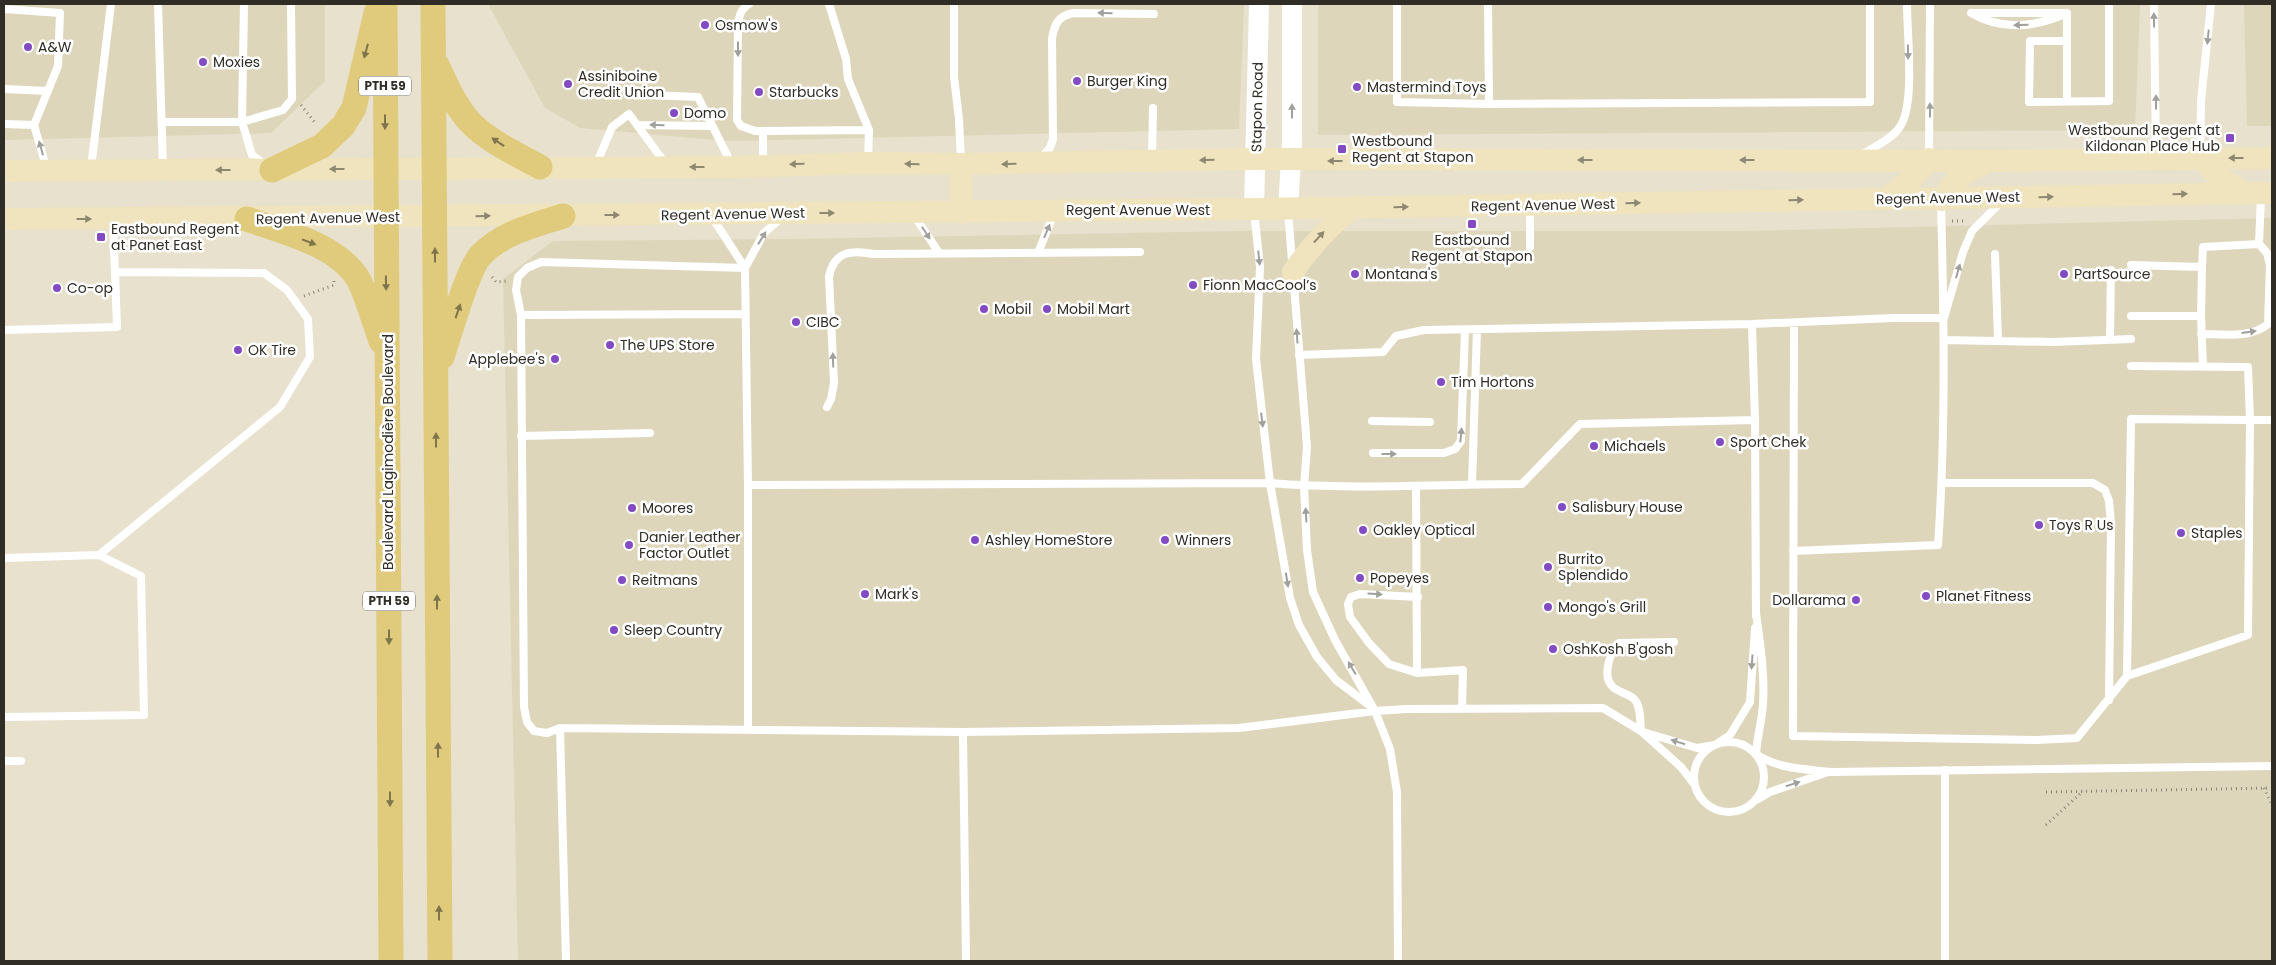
<svg xmlns="http://www.w3.org/2000/svg" width="2276" height="965" font-family="Poppins,sans-serif">
	<style>
		.built { fill: #ded6bb }
		.lines { fill: none; stroke-linecap: round; stroke-linejoin: round }
		.path { stroke: #898577; stroke-width: 3; stroke-dasharray: 1 4; stroke-linecap: butt }
		.service { stroke: #fff; stroke-width: 8 }
		.tertiary { stroke: #fff; stroke-width: 20 }
		.secondary { stroke: #efe4bd; stroke-width: 22 }
		.primary { stroke: #e0ca7b; stroke-width: 25 }
		.oneway { fill: #a1a09d }
		.oneway2 { fill: #7f744c }
		.oneway3 { fill: #8f8871 }
		.poi-dot { fill: #824bc3; stroke: #fff; stroke-width: 2 }
		.labels { text-anchor: middle; stroke-width: 5; stroke-linejoin: round; paint-order: stroke }
		.shield { fill: #fff; stroke: #6d6c66; stroke-width: 1 }
		.shield-label { font-size: 12px; font-weight: bold; fill: #2f2d25 }
		.poi-label { font-size: 14px; fill: #2f2d25; stroke: #fff; text-anchor: start }
		.street-label { font-size: 14px; fill: #2f2d25; stroke: #fff }
	</style>
	<rect width="100%" height="100%" fill="#e7e1cd"/>
	<path class="built" d="M4 4H325V81L271 133 4 140Z
		M488 4H1244L1239 129 728 141 580 128 545 108Z
		M1318 4H2140L2135 130 1318 135Z
		M2244 4H2272V126H2247Z
		M2272 218V961H518L503 279 553 241 792 239 1240 231H1748Z"/>
	<g class="lines">
		<path class="path" d="M301 105 316 124
			M1952 221H1966
			M492 277 496 282 506 281
			M304 296 334 285V281
			M2264 788 2272 805
			M2046 792 2272 788
			M2046 825 2083 791"/>
		<path class="service" d="M158 4 163 168
			M244 4 242 122 252 155 264 164
			M749 4C740 10 739 16 738 26L737 120 741 126 755 131 869 130
			M829 4 846 59 848 79 869 130 868 161
			M954 4V77L959 119 961 161
			M1397 4V102L1489 104 1870 102V4
			M1488 4 1489 104
			M2154 4 2156 157
			M4 9 60 13 58 66 34 125 4 124
			M1971 13C2002 31 2036 27 2067 13
			M1973 13H2064
			M2067 13V101
			M2067 41H2030L2029 102 2109 101V4
			M4 89 48 91
			M649 95 698 97 732 165
			M162 122H242L283 110 292 99 291 4
			M34 125 47 170
			M637 125 712 126
			M763 131V164
			M1861 155C1874 147 1894 138 1901 125 1915 102 1907 33 1907 4
			M2200 156 2201 101 2211 4
			M1042 157 1050 148 1053 139 1052 39C1054 25 1058 16 1073 13L1154 14
			M1929 157 1930 4
			M1152 159 1153 108
			M596 165 612 127 629 114 665 163
			M91 168 111 4
			M1530 207V247
			M1254 211 1260 267 1256 359 1270 483 1290 598 1299 625 1317 657 1336 680 1373 708
			M1288 211 1307 447 1304 486 1307 550 1313 592 1335 640 1375 711 1390 749 1397 792 1398 961
			M914 215 939 253
			M712 217 745 268
			M1038 253 1054 213
			M1995 254 1998 339
			M2202 267 2203 247 2259 244 2261 196
			M745 268 541 262 527 268 518 277 516 290 521 315 524 707 527 722 534 731 547 733 560 728 963 732 1239 728 1375 711 1407 709 1603 708 1641 731 1681 767 1695 785
			M521 315 744 314
			M2131 316H2201L2202 267 2131 265
			M2201 316 2203 367
			M1794 323 1793 736 2037 740 2077 738 2127 676
			M1752 324 1893 318H1944L1963 252 1972 231 2000 203
			M4 330 117 327 115 272
			M2201 334C2221 334 2251 339 2268 324L2270 265 2267 253 2259 244
			M2110 339 2111 270
			M1944 340 2053 342 2131 339
			M2131 366 2248 367 2250 420H2272
			M827 407 831 399 834 383 829 276C835 251 850 250 874 254L1140 252
			M2131 419 2250 420 2248 635 2127 676Z
			M1755 420 1756 616
			M1372 421 1430 422
			M521 436 650 433
			M1373 453H1444L1455 449 1461 441 1465 330
			M1942 483H2093L2105 490 2109 501 2111 524 2109 700
			M1472 484 1477 329
			M748 485 1270 483C1354 490 1438 484 1522 484L1580 424 1755 420 1752 324 1424 330 1396 336 1383 352 1299 355
			M1416 486 1417 673
			M1793 551 1938 545C1946 431 1944 316 1941 202
			M99 555 280 407 310 357 308 319 287 290 264 273 115 272 113 221
			M4 558 99 555 141 576 144 715 4 717
			M1418 597 1360 594 1351 597 1348 604 1350 617 1369 643 1389 664 1417 673 1463 670 1462 708
			M1756 613C1760 643 1765 673 1763 704 1762 721 1757 737 1756 754 1778 769 1805 769 1831 772L2272 766
			M560 728 566 961
			M748 730V485L745 268 764 233 780 219
			M1641 731C1640 722 1641 707 1635 700 1629 693 1618 693 1612 686 1602 676 1610 651 1619 643L1674 642
			M963 732 966 961
			M1643 732 1697 748 1715 745 1730 735 1750 702 1755 628
			M1694 777a35 35 0 1 1 70 0a35 35 0 1 1-70 0Z
			M4 761H21
			M1758 799 1770 792 1828 772
			M1945 961V770"/>
		<path class="tertiary" d="M1254 209 1259 4
			M1288 209 1292 141V4"/>
		<path class="secondary" d="M2200 158 2219 177 2245 193
			M961 164 962 213
			M4 171 733 167 868 163 961 164 1256 159 1988 161 2272 158
			M1887 199 1917 174 1929 159
			M1941 200 1958 178 1988 161
			M4 219 1254 209 2272 193
			M1293 272C1310 247 1328 227 1352 208"/>
		<path class="primary" d="M385 4 391 961
			M433 4 440 961
			M437 65C446 85 455 105 469 121 486 140 518 155 540 167
			M272 170 322 146 343 126 354 108 376 13
			M247 219C283 232 335 244 357 277 365 289 375 325 381 341
			M442 357C450 334 466 273 480 256 501 233 535 225 563 216"/>
	</g>
	<defs><path id="oneway-solid" d="M-6-.8H1V-3.2L6.5 0L1 3.2V.8H-6Z" transform="scale(1.25)"/></defs>
	<g class="oneway">
		<use href="#oneway-solid" transform="translate(1105 13) rotate(-179)"/>
		<use href="#oneway-solid" transform="translate(2154 20) rotate(-91)"/>
		<use href="#oneway-solid" transform="translate(2021 25) rotate(179)"/>
		<use href="#oneway-solid" transform="translate(2208 37) rotate(96)"/>
		<use href="#oneway-solid" transform="translate(738 49) rotate(90)"/>
		<use href="#oneway-solid" transform="translate(1908 52) rotate(89)"/>
		<use href="#oneway-solid" transform="translate(2156 102) rotate(-90)"/>
		<use href="#oneway-solid" transform="translate(1930 110) rotate(-90)"/>
		<use href="#oneway-solid" transform="translate(1292 111) rotate(-90)"/>
		<use href="#oneway-solid" transform="translate(657 125) rotate(-179)"/>
		<use href="#oneway-solid" transform="translate(41 148) rotate(-106)"/>
		<use href="#oneway-solid" transform="translate(1047 231) rotate(-67)"/>
		<use href="#oneway-solid" transform="translate(926 233) rotate(57)"/>
		<use href="#oneway-solid" transform="translate(762 238) rotate(-58)"/>
		<use href="#oneway-solid" transform="translate(1259 258) rotate(84)"/>
		<use href="#oneway-solid" transform="translate(1958 271) rotate(-74)"/>
		<use href="#oneway-solid" transform="translate(2249 332) rotate(-8)"/>
		<use href="#oneway-solid" transform="translate(1297 336) rotate(-94)"/>
		<use href="#oneway-solid" transform="translate(833 360) rotate(-92)"/>
		<use href="#oneway-solid" transform="translate(1262 420) rotate(83)"/>
		<use href="#oneway-solid" transform="translate(1461 435) rotate(-84)"/>
		<use href="#oneway-solid" transform="translate(1389 454)"/>
		<use href="#oneway-solid" transform="translate(1306 515) rotate(-93)"/>
		<use href="#oneway-solid" transform="translate(1287 580) rotate(81)"/>
		<use href="#oneway-solid" transform="translate(1375 594) rotate(3)"/>
		<use href="#oneway-solid" transform="translate(1752 662) rotate(94)"/>
		<use href="#oneway-solid" transform="translate(1352 668) rotate(-121)"/>
		<use href="#oneway-solid" transform="translate(1678 742) rotate(-163)"/>
		<use href="#oneway-solid" transform="translate(1793 784) rotate(-18)"/>
	</g>
	<g class="oneway2">
		<use href="#oneway-solid" transform="translate(366 51) rotate(105)"/>
		<use href="#oneway-solid" transform="translate(385 122) rotate(90)"/>
		<use href="#oneway-solid" transform="translate(498 142) rotate(-146)"/>
		<use href="#oneway-solid" transform="translate(309 242) rotate(21)"/>
		<use href="#oneway-solid" transform="translate(435 255) rotate(-90)"/>
		<use href="#oneway-solid" transform="translate(386 283) rotate(89)"/>
		<use href="#oneway-solid" transform="translate(458 311) rotate(-71)"/>
		<use href="#oneway-solid" transform="translate(436 440) rotate(-90)"/>
		<use href="#oneway-solid" transform="translate(437 602) rotate(-90)"/>
		<use href="#oneway-solid" transform="translate(389 637) rotate(90)"/>
		<use href="#oneway-solid" transform="translate(438 750) rotate(-90)"/>
		<use href="#oneway-solid" transform="translate(390 799) rotate(90)"/>
		<use href="#oneway-solid" transform="translate(439 913) rotate(-90)"/>
	</g>
	<g class="oneway3">
		<use href="#oneway-solid" transform="translate(2236 158) rotate(-180)"/>
		<use href="#oneway-solid" transform="translate(1207 160) rotate(179)"/>
		<use href="#oneway-solid" transform="translate(1585 160) rotate(180)"/>
		<use href="#oneway-solid" transform="translate(1747 160) rotate(180)"/>
		<use href="#oneway-solid" transform="translate(1335 161) rotate(180)"/>
		<use href="#oneway-solid" transform="translate(797 164) rotate(179)"/>
		<use href="#oneway-solid" transform="translate(912 164) rotate(-179)"/>
		<use href="#oneway-solid" transform="translate(1009 164) rotate(179)"/>
		<use href="#oneway-solid" transform="translate(697 167) rotate(180)"/>
		<use href="#oneway-solid" transform="translate(337 169) rotate(180)"/>
		<use href="#oneway-solid" transform="translate(223 170) rotate(180)"/>
		<use href="#oneway-solid" transform="translate(2180 194) rotate(-1)"/>
		<use href="#oneway-solid" transform="translate(2046 197) rotate(-2)"/>
		<use href="#oneway-solid" transform="translate(1796 200) rotate(-1)"/>
		<use href="#oneway-solid" transform="translate(1633 203) rotate(-1)"/>
		<use href="#oneway-solid" transform="translate(1401 207) rotate(-1)"/>
		<use href="#oneway-solid" transform="translate(827 213)"/>
		<use href="#oneway-solid" transform="translate(612 215)"/>
		<use href="#oneway-solid" transform="translate(483 216) rotate(-1)"/>
		<use href="#oneway-solid" transform="translate(84 219)"/>
		<use href="#oneway-solid" transform="translate(1319 237) rotate(-47)"/>
	</g>
	<g class="poi-dot">
		<circle cx="705" cy="25" r="5"/>
		<circle cx="28" cy="47" r="5"/>
		<circle cx="203" cy="62" r="5"/>
		<circle cx="1077" cy="81" r="5"/>
		<circle cx="568" cy="84" r="5"/>
		<circle cx="1357" cy="87" r="5"/>
		<circle cx="759" cy="92" r="5"/>
		<circle cx="674" cy="113" r="5"/>
		<rect x="2225" y="133" width="10" height="10" rx="2.5"/>
		<rect x="1337" y="144" width="10" height="10" rx="2.5"/>
		<rect x="1467" y="219" width="10" height="10" rx="2.5"/>
		<rect x="96" y="232" width="10" height="10" rx="2.5"/>
		<circle cx="1355" cy="274" r="5"/>
		<circle cx="2064" cy="274" r="5"/>
		<circle cx="1193" cy="285" r="5"/>
		<circle cx="57" cy="288" r="5"/>
		<circle cx="984" cy="309" r="5"/>
		<circle cx="1047" cy="309" r="5"/>
		<circle cx="796" cy="322" r="5"/>
		<circle cx="610" cy="345" r="5"/>
		<circle cx="238" cy="350" r="5"/>
		<circle cx="555" cy="359" r="5"/>
		<circle cx="1441" cy="382" r="5"/>
		<circle cx="1720" cy="442" r="5"/>
		<circle cx="1594" cy="446" r="5"/>
		<circle cx="1562" cy="507" r="5"/>
		<circle cx="632" cy="508" r="5"/>
		<circle cx="2039" cy="525" r="5"/>
		<circle cx="1363" cy="530" r="5"/>
		<circle cx="2181" cy="533" r="5"/>
		<circle cx="975" cy="540" r="5"/>
		<circle cx="1165" cy="540" r="5"/>
		<circle cx="629" cy="545" r="5"/>
		<circle cx="1548" cy="567" r="5"/>
		<circle cx="1360" cy="578" r="5"/>
		<circle cx="622" cy="580" r="5"/>
		<circle cx="865" cy="594" r="5"/>
		<circle cx="1926" cy="596" r="5"/>
		<circle cx="1856" cy="600" r="5"/>
		<circle cx="1548" cy="607" r="5"/>
		<circle cx="614" cy="630" r="5"/>
		<circle cx="1553" cy="649" r="5"/>
	</g>
	<g class="labels">
		<g class="shield">
			<rect x="359" y="76.5" width="52" height="19" rx="4"/>
			<rect x="363" y="591.5" width="52" height="19" rx="4"/>
		</g>
		<g class="shield-label">
			<text x="385" y="90">PTH 59</text>
			<text x="389" y="605">PTH 59</text>
		</g>
		<g class="poi-label">
			<text x="715" y="30">Osmow's</text>
			<text x="38" y="52">A&amp;W</text>
			<text x="213" y="67">Moxies</text>
			<text x="578" y="81">Assiniboine<tspan x="578" dy="16">Credit Union</tspan></text>
			<text x="1087" y="86">Burger King</text>
			<text x="1367" y="92">Mastermind Toys</text>
			<text x="769" y="97">Starbucks</text>
			<text x="684" y="118">Domo</text>
			<text x="2220" y="135" text-anchor="end">Westbound Regent at<tspan x="2220" dy="16">Kildonan Place Hub</tspan></text>
			<text x="1352" y="146">Westbound<tspan x="1352" dy="16">Regent at Stapon</tspan></text>
			<text x="111" y="234">Eastbound Regent<tspan x="111" dy="16">at Panet East</tspan></text>
			<text x="1472" y="245" text-anchor="middle">Eastbound<tspan x="1472" dy="16">Regent at Stapon</tspan></text>
			<text x="1365" y="279">Montana's</text>
			<text x="2074" y="279">PartSource</text>
			<text x="1203" y="290">Fionn MacCool’s</text>
			<text x="67" y="293">Co-op</text>
			<text x="994" y="314">Mobil</text>
			<text x="1057" y="314">Mobil Mart</text>
			<text x="806" y="327">CIBC</text>
			<text x="620" y="350">The UPS Store</text>
			<text x="248" y="355">OK Tire</text>
			<text x="545" y="364" text-anchor="end">Applebee's</text>
			<text x="1451" y="387">Tim Hortons</text>
			<text x="1730" y="447">Sport Chek</text>
			<text x="1604" y="451">Michaels</text>
			<text x="1572" y="512">Salisbury House</text>
			<text x="642" y="513">Moores</text>
			<text x="2049" y="530">Toys R Us</text>
			<text x="1373" y="535">Oakley Optical</text>
			<text x="2191" y="538">Staples</text>
			<text x="639" y="542">Danier Leather<tspan x="639" dy="16">Factor Outlet</tspan></text>
			<text x="985" y="545">Ashley HomeStore</text>
			<text x="1175" y="545">Winners</text>
			<text x="1558" y="564">Burrito<tspan x="1558" dy="16">Splendido</tspan></text>
			<text x="1370" y="583">Popeyes</text>
			<text x="632" y="585">Reitmans</text>
			<text x="875" y="599">Mark's</text>
			<text x="1936" y="601">Planet Fitness</text>
			<text x="1846" y="605" text-anchor="end">Dollarama</text>
			<text x="1558" y="612">Mongo's Grill</text>
			<text x="624" y="635">Sleep Country</text>
			<text x="1563" y="654">OshKosh B'gosh</text>
		</g>
		<g class="street-label">
			<text transform="translate(1257 107) rotate(-89)" y="5">Stapon Road</text>
			<text transform="translate(1948 198) rotate(-1)" y="5">Regent Avenue West</text>
			<text transform="translate(1543 205) rotate(-1)" y="5">Regent Avenue West</text>
			<text x="1138" y="215">Regent Avenue West</text>
			<text transform="translate(733 214) rotate(-1)" y="5">Regent Avenue West</text>
			<text transform="translate(328 218) rotate(-1)" y="5">Regent Avenue West</text>
			<text transform="translate(388 452) rotate(-90)" y="5">Boulevard Lagimodière Boulevard</text>
		</g>
	</g>
	<rect width="2276" height="965" fill="none" stroke="#2f2d25" stroke-width="10"/>
</svg>
